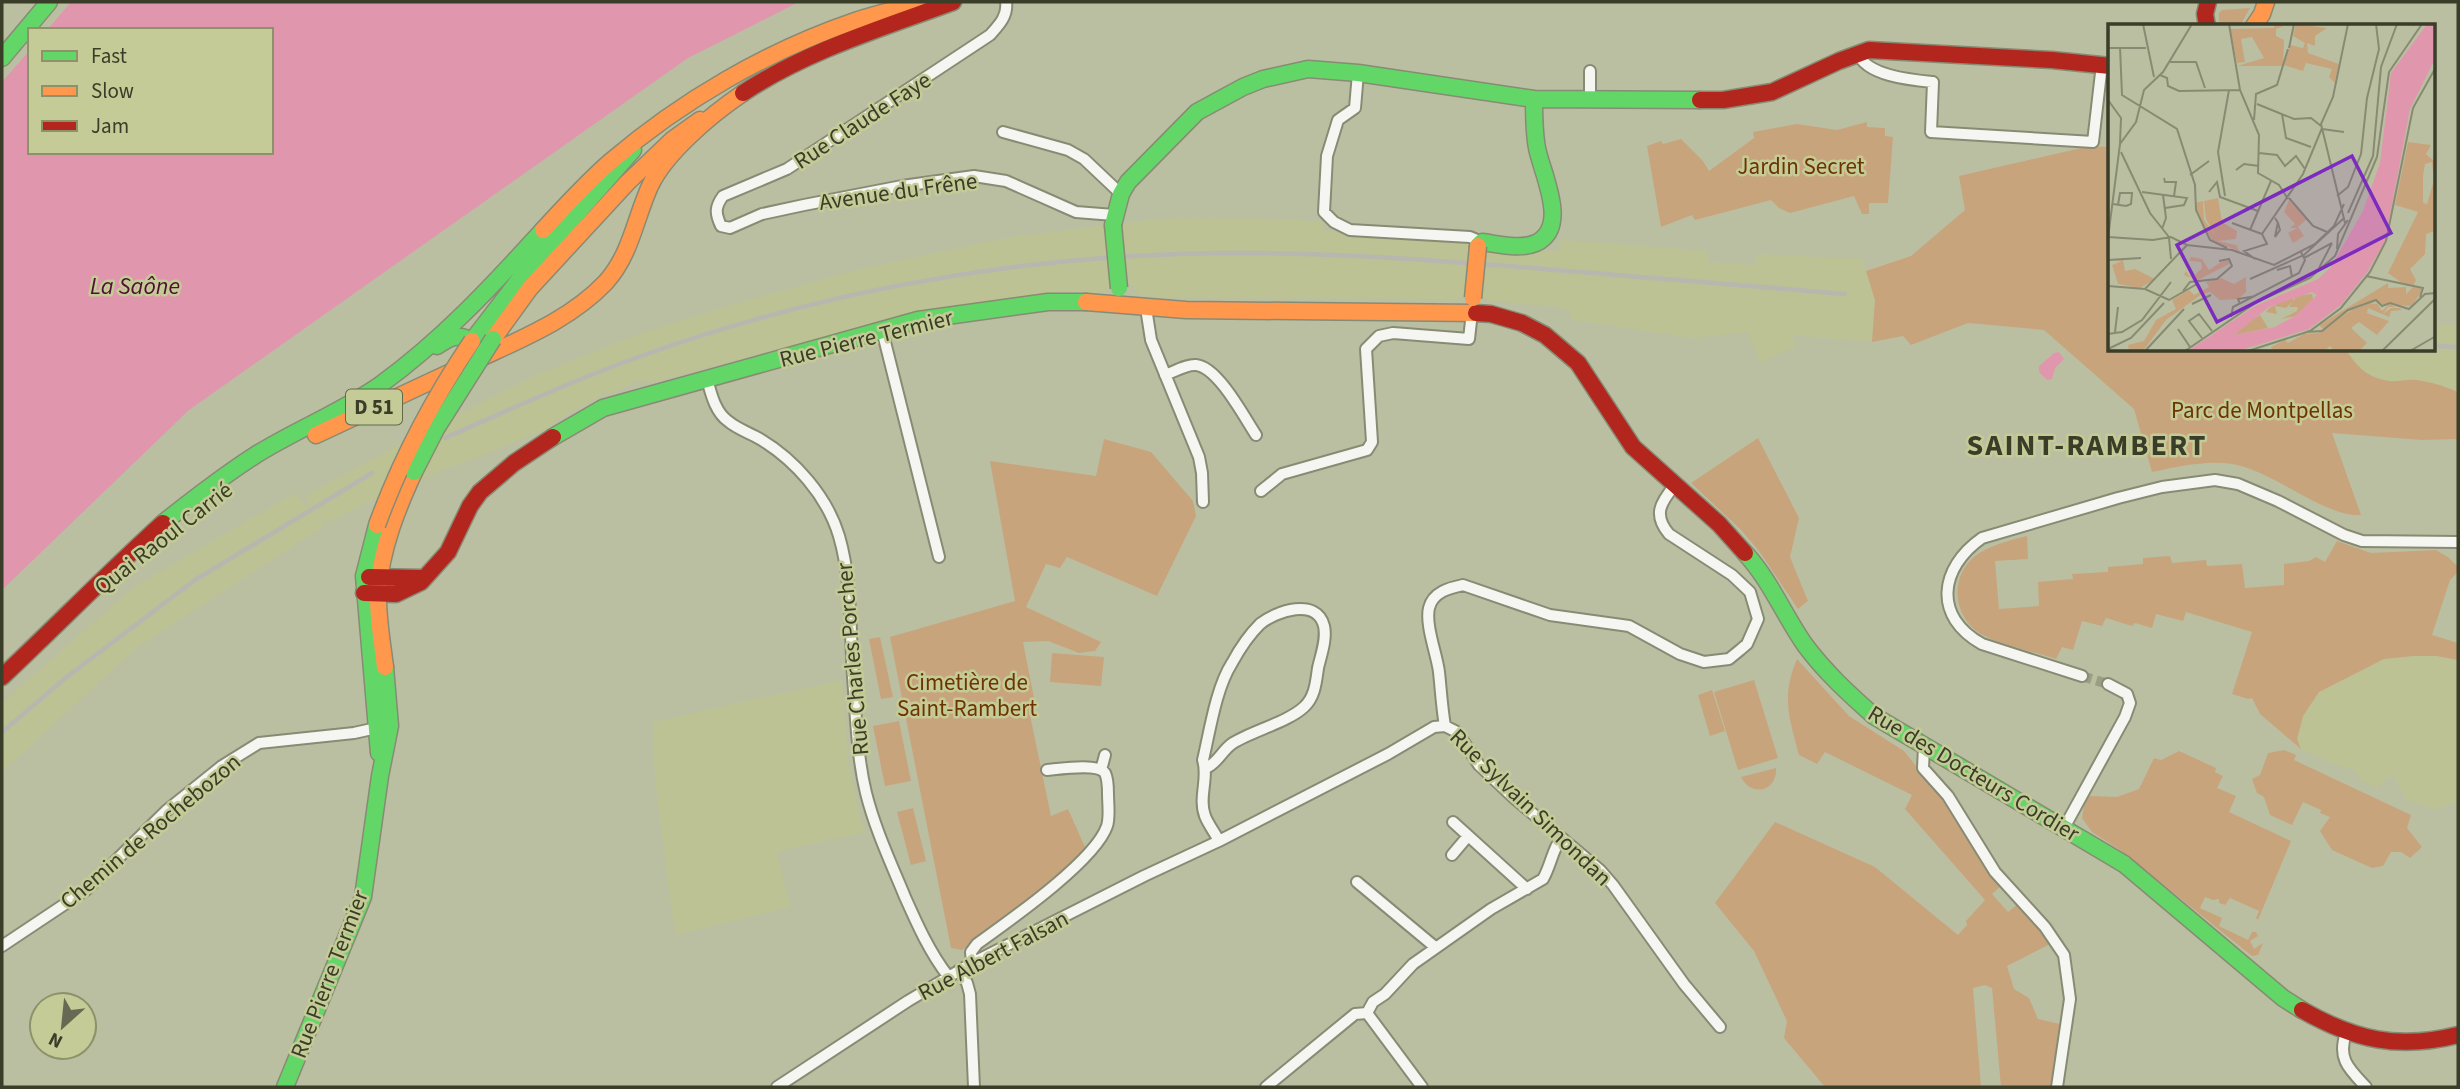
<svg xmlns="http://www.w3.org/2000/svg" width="2460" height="1089" font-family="'Source Sans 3',sans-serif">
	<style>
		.built { fill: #bcc293 }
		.green { fill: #c8a47d }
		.water { fill: #e097ae }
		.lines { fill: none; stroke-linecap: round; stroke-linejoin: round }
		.street-tunnel { stroke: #9b9e83; stroke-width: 10; stroke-dasharray: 10 5; stroke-linecap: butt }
		.street-casing { stroke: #888b74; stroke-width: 14 }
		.fast-casing { stroke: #888b74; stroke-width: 19 }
		.slow-casing { stroke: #888b74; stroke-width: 19 }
		.jam-casing { stroke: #888b74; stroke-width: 19 }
		.street { stroke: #f5f5f1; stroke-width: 10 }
		.fast { stroke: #63d668; stroke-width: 16 }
		.slow { stroke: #ff974d; stroke-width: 16 }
		.jam { stroke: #b3261e; stroke-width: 16 }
		.rail { stroke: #b7b7b0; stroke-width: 4.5 }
		.fast-bridge-casing { stroke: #888b74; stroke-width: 19; stroke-linecap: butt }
		.slow-bridge-casing { stroke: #888b74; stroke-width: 19; stroke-linecap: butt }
		.fast-bridge { stroke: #63d668; stroke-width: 16 }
		.slow-bridge { stroke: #ff974d; stroke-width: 16 }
		.labels { text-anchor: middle; stroke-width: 5; stroke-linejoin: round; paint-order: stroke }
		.shield { fill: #c4cb96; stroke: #636848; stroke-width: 2 }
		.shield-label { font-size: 21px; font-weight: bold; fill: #3a3d27 }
		.street-label { font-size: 23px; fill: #3a3d27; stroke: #c4cb96 }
		.park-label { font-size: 23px; fill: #6e3400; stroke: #c4cb96 }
		.water-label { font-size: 24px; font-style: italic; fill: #511031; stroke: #c4cb96 }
		.district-label { font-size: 30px; font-weight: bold; letter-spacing: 2px; fill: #3a3d27; stroke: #c4cb96 }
		.inset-road { fill: none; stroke: #878b71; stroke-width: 2 }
		.view { fill: #7b2cbf; fill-opacity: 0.15; stroke: #7b2cbf; stroke-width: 3.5 }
		.inset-edge { fill: none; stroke: #3a3d27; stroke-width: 3.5 }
	</style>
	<rect width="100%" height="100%" fill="#bbbfa2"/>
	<path class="built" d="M1176 217 1286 219 1323 222 1324 230 1327 232 1471 241 1466 296 1457 299 1181 298 1141 296 1130 283 1099 293 1064 291 911 314 649 383 636 381 616 392 604 394 556 421 549 428 378 497 327 523 324 519 321 521 324 526 136 648 2 772V703L134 587 295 493 306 505 310 502 305 496 404 442 541 373 637 335 724 307 864 268 1012 237Z
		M1561 240 1708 251V262L1756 265 1757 254 1862 259 1875 300 1872 342 1792 335 1796 346 1761 363 1747 332 1693 338 1573 320 1568 311 1560 307 1490 301 1483 297 1481 294 1483 250 1488 248 1556 252 1560 248Z
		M2434 324 2458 327V392L2437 384 2413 380 2390 381 2378 378 2363 372 2346 350H2434Z
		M2413 656H2437L2458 660V800L2437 810 2404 799 2405 797 2394 775 2383 781 2378 788 2360 780 2351 767 2344 768 2301 749 2297 739 2303 716 2319 692 2384 659Z
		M842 680 848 759 859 815 865 832 777 852 790 907 675 935 655 779 653 722Z"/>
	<path class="green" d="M2250 8 2240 26H2219V13L2222 10Z
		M1867 122V127L1885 128V136L1893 137 1888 203H1869V214H1862L1854 196 1790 213 1779 208 1771 200 1695 220 1692 215 1661 227 1647 146 1661 141 1663 144 1681 139 1703 161 1709 171 1754 138 1753 132 1797 124 1837 130Z
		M2090 146 2110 147V350H2346C2357 367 2368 378 2389 381 2398 382 2407 379 2416 380 2431 382 2444 386 2458 392V439L2422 440 2332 433 2361 515C2326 518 2272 470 2232 464 2206 460 2177 467 2152 472L2134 409 2044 330 1968 323 1911 345 1903 336 1872 342 1875 300 1866 271 1911 256 1965 210 1959 176Z
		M1758 438 1799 518 1790 557 1808 601 1798 609 1759 551 1741 530 1691 483Z
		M1104 439 1151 452 1193 501 1196 516 1157 596 1067 557 1060 568 1046 564 1026 607 1101 642 1095 651 1079 653 1048 641 1023 642 1035 703 1030 715 1051 816 1068 809 1085 847C1052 889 1005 919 962 950L951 948 890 637 1015 601 990 461 1096 476Z
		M2027 536 2028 559 1995 561 1999 609 2039 606 2038 582 2073 579 2072 574 2108 572V567L2143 564V558L2170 556 2172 563 2206 560 2207 566 2242 564 2245 588 2284 585V564L2309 561 2316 557 2325 562 2337 541 2371 553 2436 550 2448 557 2458 567V572L2450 580 2432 635 2458 643V660L2437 656H2413L2384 659 2319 692 2303 716 2297 739 2301 749 2260 714 2252 698 2248 699 2232 694 2252 632 2186 612 2183 621 2156 614 2152 628 2135 623 2132 626 2106 618 2102 626 2082 621 2073 650 2062 647 2056 659C2035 652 1997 644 1979 633 1950 613 1950 570 1981 552 1995 544 2011 540 2027 536Z
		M880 637 893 697 881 699 869 639Z
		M1052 653 1104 657 1101 686 1050 682Z
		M1797 659 1849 716 1904 751 1939 795 1991 873 2002 885 1992 894 2008 912 2018 904 2042 931 2050 944 2007 966 2014 989 2029 998 2038 1019 2060 1024 2051 1087H2001L1992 988 1985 985 1973 988 1981 1087H1825L1784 1038 1787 1021 1754 951 1715 903 1775 822 1875 867 1958 935 1967 925 1966 921 1985 900 1905 809 1912 795 1825 752 1817 764 1799 755C1789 718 1781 696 1797 659Z
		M1754 680 1778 758 1738 770 1714 692Z
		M1712 690 1725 731 1710 736 1698 695Z
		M899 721 911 781 885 786 873 726Z
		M2284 750 2296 755 2294 760 2411 815 2407 828 2422 847 2410 858 2401 852H2391L2383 866 2372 868 2332 850 2320 831 2330 817 2320 813 2321 810 2303 802 2292 825 2270 815 2264 797 2257 793 2252 779 2260 775 2268 753Z
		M2179 751 2216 768 2215 772 2223 776 2217 788 2236 796 2229 812 2291 841 2258 920 2256 918 2259 911 2230 898 2225 905 2219 903V899L2213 900 2205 897 2200 908 2222 918 2219 926 2248 940 2252 932H2256L2258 936 2250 941 2254 949 2263 943 2258 955 2252 956 2120 850 2092 832 2082 818 2084 806 2089 796 2117 797 2139 789 2154 758 2161 760Z
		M1776 768C1778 791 1751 798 1741 777Z
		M913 808 926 861 911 865 897 812Z"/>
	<path class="water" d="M71 2H799L688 58 189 410 2 590V82L30 50V152H271V30H47Z
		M2059 352 2064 359 2055 368 2052 379 2047 380 2039 372V366L2054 353Z"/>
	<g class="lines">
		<path class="street-tunnel" d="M2082 676 2108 684"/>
		<defs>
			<path id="street" d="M1006 2C1008 16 999 25 990 35L787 169 723 196C715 207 715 213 721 226L730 228 762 214 804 205 902 186 974 176 1006 181 1076 212 1114 215
				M1858 53C1866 76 1912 80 1933 82L1931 132 2093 142 2102 64
				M1590 71V99
				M1358 73 1355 108 1338 120 1327 156 1324 212 1334 222 1350 230 1470 237 1482 242
				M1003 132 1068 150 1084 159 1121 194
				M1146 308 1151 340 1199 457 1202 473 1203 502
				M882 330 939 557
				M1165 375C1174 372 1186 364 1196 365 1218 367 1244 417 1256 435
				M707 379C711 393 715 412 728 421 737 429 750 433 760 439 795 460 827 496 839 536 852 580 850 631 853 677 856 716 857 756 866 793 875 829 891 863 905 897 917 924 930 953 948 976
				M1261 491 1282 474 1367 450 1372 442 1366 349 1379 336 1393 333 1469 339 1472 312
				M2082 676 1982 644C1933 617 1939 568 1982 538L2118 498 2162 487 2215 480 2238 484 2278 501 2344 535 2362 541 2458 542
				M1445 726C1442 709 1441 691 1439 672 1437 655 1425 625 1429 608 1433 592 1449 588 1463 585L1550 615 1629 626 1680 654 1704 662 1729 659 1740 650 1747 644 1758 619 1750 592 1732 575 1669 534C1653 515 1660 503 1675 485
				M1445 726 1457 732 1479 765 1514 798 1600 870 1613 885 1684 984 1720 1027
				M1924 747 1923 768 1948 796 1995 872 2045 927 2064 955 2070 999 2057 1087
				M1206 768C1218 763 1222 750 1233 743 1252 731 1288 722 1304 707 1315 697 1316 682 1318 668 1321 655 1327 639 1324 626 1317 597 1276 611 1260 624 1250 634 1239 650 1232 663 1216 688 1210 730 1203 760 1209 778 1198 798 1205 816 1208 824 1215 833 1219 841
				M1101 770 1105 755
				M1453 822 1527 889
				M2064 828 2125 717 2130 703 2127 694 2108 684
				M1452 855 1468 836
				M1357 882 1435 947
				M2 946 86 890 166 811 222 766 259 743 354 733 381 727
				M972 963 971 952 977 944C1009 921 1095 861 1107 826 1110 817 1108 804 1108 794 1108 787 1108 779 1105 773 1098 763 1059 769 1047 770
				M959 970 967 983 970 994 974 1087
				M1367 1013 1373 1002 1385 994 1413 964 1491 909 1543 879C1551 865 1552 851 1561 838
				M1367 1013 1422 1087
				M2346 1033C2337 1059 2349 1069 2366 1087
				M777 1087 908 1001 972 963 1144 876 1219 841 1388 754 1434 727 1445 726
				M1266 1087 1355 1014 1367 1013"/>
			<path id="fast" d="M2 58 49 2
				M1113 225 1121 194 1128 182 1197 112 1243 87 1263 79 1308 69 1358 73 1534 99 1700 100
				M1478 246 1482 242C1498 244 1520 250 1536 243 1570 227 1542 174 1537 148 1534 132 1534 115 1534 99
				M437 346C450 337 457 333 472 341L522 276 633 150
				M553 437 603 408 918 320 1048 302H1086
				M163 523C192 500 223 476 254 456 295 430 340 413 380 385 441 341 492 286 543 230
				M377 525 364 576 379 753
				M1745 553C1770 580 1784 615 1805 645 1825 672 1849 694 1874 716L2124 864 2283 998 2302 1010
				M285 1087 363 897 380 776 390 726 385 667"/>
			<path id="slow" d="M2254 26 2262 14 2266 2
				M543 230C564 207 586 183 610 162 681 101 767 51 855 21 878 13 903 8 927 2
				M1086 302 1186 310 1476 313
				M493 339 530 288 627 183 672 140 700 120
				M316 435C367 411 419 387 470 363 518 340 569 321 606 282 631 254 635 219 650 186 666 152 712 114 743 93
				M385 667C382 642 377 615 378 591 381 549 397 509 414 472"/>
			<path id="jam" d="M2207 26 2205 14 2208 2
				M743 93C806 51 882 28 953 2
				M1700 100H1723L1772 92 1839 61 1869 50 2052 60 2110 66
				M1476 313 1491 314 1522 323 1545 335 1578 363 1633 447 1719 524 1745 553
				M369 577 423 578
				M364 593 396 594 421 582 448 552 470 506 480 492 514 463 553 437
				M2 677C56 626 108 573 163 523
				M2302 1010C2355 1040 2398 1050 2458 1035"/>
		</defs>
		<use href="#street" class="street-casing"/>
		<use href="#fast" class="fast-casing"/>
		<use href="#slow" class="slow-casing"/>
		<use href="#jam" class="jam-casing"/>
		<use href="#street" class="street"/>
		<use href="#fast" class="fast"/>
		<use href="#slow" class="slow"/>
		<use href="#jam" class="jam"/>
		<path class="rail" d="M2434 346 2458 347
			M445 438C511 409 576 379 644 355 814 294 998 260 1178 254 1300 250 1423 259 1544 269 1644 277 1745 286 1845 294
			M2 732 68 676 195 580 372 473"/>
		<defs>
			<path id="fast-bridge" d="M1113 225 1119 288
				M414 472 436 429 493 339"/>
			<path id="slow-bridge" d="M1473 298 1478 246
				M377 525C401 459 433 399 472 341"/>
		</defs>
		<use href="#fast-bridge" class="fast-bridge-casing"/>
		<use href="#slow-bridge" class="slow-bridge-casing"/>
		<use href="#fast-bridge" class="fast-bridge"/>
		<use href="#slow-bridge" class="slow-bridge"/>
	</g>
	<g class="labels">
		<rect class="shield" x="346" y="389.5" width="56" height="35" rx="5"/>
		<g class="shield-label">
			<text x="374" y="414">D 51</text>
		</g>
		<g class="street-label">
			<text transform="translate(862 120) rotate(-33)" y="8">Rue Claude Faye</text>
			<text transform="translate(898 191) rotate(-8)" y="8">Avenue du Frêne</text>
			<text transform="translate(866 338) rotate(-14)" y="8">Rue Pierre Termier</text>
			<text transform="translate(163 538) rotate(-38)" y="8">Quai Raoul Carrié</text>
			<text transform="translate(852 659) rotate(-95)" y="8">Rue Charles Porcher</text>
			<text transform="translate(1974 773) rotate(31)" y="8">Rue des Docteurs Cordier</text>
			<text transform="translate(1531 807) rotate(44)" y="8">Rue Sylvain Simondan</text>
			<text transform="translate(150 831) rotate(-40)" y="8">Chemin de Rochebozon</text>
			<text transform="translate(993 955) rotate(-28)" y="8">Rue Albert Falsan</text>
			<text transform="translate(329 974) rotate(-69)" y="8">Rue Pierre Termier</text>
		</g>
		<g class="park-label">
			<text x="1801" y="174">Jardin Secret</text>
			<text x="2262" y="418">Parc de Montpellas</text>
			<text x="967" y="690">Cimetière de<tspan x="967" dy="26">Saint-Rambert</tspan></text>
		</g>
		<g class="water-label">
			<text x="135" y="294">La Saône</text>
		</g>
		<g class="district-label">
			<text x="2087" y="455">SAINT-RAMBERT</text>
		</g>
	</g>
	<g transform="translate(2108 24)">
		<rect width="327" height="327" fill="#bbbfa2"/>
		<path d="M167 0H180L168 5V12L176 16 175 42H129L156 34 144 13 133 15 137 38 129 39 122 5 166 4ZM188 0 219 4 207 12V22L199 19 200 29 231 40 227 59 221 53 224 45 198 39 195 47 176 41 182 21 195 24 197 19 185 12ZM300 118 323 121 318 130 325 136 327 133V207L318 210 317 230 302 245 308 256 305 262H298L280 249 310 188 287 181ZM324 138 326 156 319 180 315 179V152L317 140ZM110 174 114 198 129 207 128 215 110 217 128 221 132 228 104 216 89 188 87 179 95 177 96 196 107 211 98 195 96 177ZM181 176 199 195 190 203 196 212 185 219 180 209 189 204H182L187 200 176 188ZM83 233 94 235 101 246 113 238 121 236 123 239 88 257V252L80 253 76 251 78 247 81 252 87 251 94 244 93 238 81 237ZM3 236H15L17 247 27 245 47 255 32 264 10 260 4 241 14 237ZM138 253V268L130 275 112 276 102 268 94 270 58 296 35 327H21L20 321 36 317 48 296 68 285 64 276 81 266 86 271 101 263 98 258 113 254 126 260ZM280 259V264L298 263V270L305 263 315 265 304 282 255 279 215 305 211 301ZM204 270 205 275 188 292 173 295 189 287 190 283H181L185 277 178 284 167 282 169 290 158 288 161 284 184 273 186 277 187 272ZM268 277 274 287 281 280 288 283H280L275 290 283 284H292L294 286 283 287 281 293 260 284 259 289 281 297 269 311 251 298 243 304 259 319 251 327H226L222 322 216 327H165L163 323 177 316 180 319 196 310 210 309 241 287ZM152 291 160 304 126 311 135 302Z" fill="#c8a47d" fill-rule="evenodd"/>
		<path d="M319 0H327V35L302 85 277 217 260 247 233 281 201 305 130 327H80L147 282 210 255 223 243 255 187 272 139 283 49ZM204 268 209 271 187 292 167 303 126 311 161 283Z" fill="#e097ae" fill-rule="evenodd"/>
		<path class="inset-road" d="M35 0 46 53M121 0 132 66 151 111 150 149 171 161 180 175M12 23 14 71 69 105 87 161 88 186 102 216 119 224M0 24H38M181 24 186 0M62 38H88L97 64M52 51 59 54 60 62 71 67 132 66M0 76 13 94 12 119M149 80 186 95 203 94 213 102M174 90 178 114 203 123M146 96 148 70 169 61 180 25M214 105 236 108M13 128 42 189 61 213M151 129 169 131 177 142 188 132 197 145M128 146 136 140 151 142M82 151 101 137M56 154 57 158H68L66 172M34 168 79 174 76 181 57 184M101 168 109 158 112 173 150 187M117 172 110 128 121 66M229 172 240 163 253 130 259 74 271 25 268 0M181 174 205 202 219 208M5 180 18 182 23 180 24 169H12L10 181M240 189 265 132 273 43 289 0M167 194 170 199 172 206 167 213 170 198M124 199 154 210M237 199 213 100 225 73 240 0M54 205 58 194 55 171M142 206 163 157M154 210 195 150 214 104M0 213 45 216 63 213 79 221M0 214 12 120 28 98 36 66 55 48 84 0M61 214 63 235M229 225 230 210 240 196M196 234 224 219M147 235 136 227 159 220 154 210M0 236 33 234M211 244 224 219M169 246 182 242 184 253M258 252 315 264 312 273M142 255 196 231 236 194M0 262 37 265 79 221 124 226 166 241 207 220 226 202 236 180M37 265 61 276 89 260M75 267 82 258 109 255 124 242 121 235 111 237M84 280 103 271M132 280 130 275 148 272M123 293 125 283 191 249 197 236 193 228M70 305 82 323M7 308 10 283M198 308 214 307 240 286 268 276 274 282 282 279 301 285 317 270 328 269M0 310 14 308 34 296 63 258M94 314 81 297 91 290 104 307M0 325 23 314 56 279M37 327 76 285M77 327 149 278 202 254 227 232 269 133 281 48 314 0M140 327 202 307 233 284 262 248 278 217 305 84 328 43M274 327 328 274M302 327 328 312"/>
		<path class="view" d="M244 132 283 209 109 298 69 221Z"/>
		<rect width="327" height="327" class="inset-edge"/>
	</g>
	<rect width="2460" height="1089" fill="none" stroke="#3a3d27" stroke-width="7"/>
	<rect x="28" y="28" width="245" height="126" fill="#c4cb96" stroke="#8d926a" stroke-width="2"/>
	<rect x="42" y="51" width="35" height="10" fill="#63d668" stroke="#8d926a" stroke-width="2"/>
	<text x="91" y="63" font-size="21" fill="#3a3d27">Fast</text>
	<rect x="42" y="86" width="35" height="10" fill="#ff974d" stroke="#8d926a" stroke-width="2"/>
	<text x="91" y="98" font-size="21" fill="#3a3d27">Slow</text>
	<rect x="42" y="121" width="35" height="10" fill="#b3261e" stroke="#8d926a" stroke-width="2"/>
	<text x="91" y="133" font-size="21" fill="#3a3d27">Jam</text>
	<g transform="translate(63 1026) rotate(207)"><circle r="33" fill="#c4cb96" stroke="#8d926a" stroke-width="2"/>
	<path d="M0-5L12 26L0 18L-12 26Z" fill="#676a52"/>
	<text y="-10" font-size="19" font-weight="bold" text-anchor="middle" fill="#3a3d27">N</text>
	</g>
</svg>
